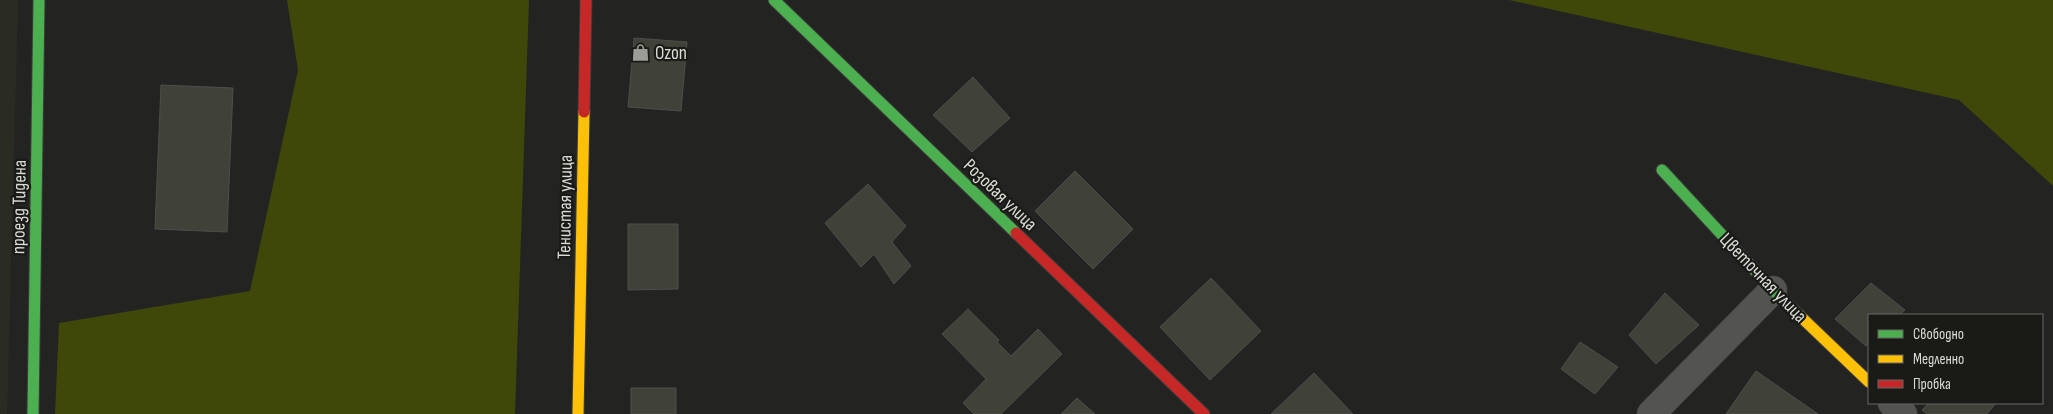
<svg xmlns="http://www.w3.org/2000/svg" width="2053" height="414" font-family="'Sofia Sans Condensed',sans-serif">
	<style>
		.built { fill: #2a2c23 }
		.green { fill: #404809 }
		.building { fill: #404239; stroke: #4d4e4c }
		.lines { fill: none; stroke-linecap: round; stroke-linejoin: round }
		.street-casing { stroke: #3d3e3c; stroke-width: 29 }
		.fast-casing { stroke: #3d3e3c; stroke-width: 13 }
		.slow-casing { stroke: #3d3e3c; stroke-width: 13 }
		.jam-casing { stroke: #3d3e3c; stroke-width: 13 }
		.street { stroke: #535351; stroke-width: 28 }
		.fast { stroke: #4caf50; stroke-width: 11 }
		.slow { stroke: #ffc107; stroke-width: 11 }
		.jam { stroke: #c62828; stroke-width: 11 }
		.labels { text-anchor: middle; stroke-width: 4.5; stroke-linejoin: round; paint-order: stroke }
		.poi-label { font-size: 19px; fill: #dbdcd8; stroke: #1a1b17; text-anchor: start }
		.street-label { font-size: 19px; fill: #dbdcd8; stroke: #1a1b17 }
	</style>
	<rect width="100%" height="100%" fill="#232421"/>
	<path class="built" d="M0 0H18L7 414H0Z"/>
	<path class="green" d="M287 0H529L515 414H55L59 323 250 291 298 70Z
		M1509 0H2053V186L1959 100Z"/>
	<path class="building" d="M634 38 687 42 681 111 628 107Z
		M973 77 1010 118 972 152 933 115Z
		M161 85 233 88 227 232 155 229Z
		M1075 171 1133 229 1093 269 1035 211Z
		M868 184 906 226 892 242 911 266 894 284 874 254 861 267 825 223Z
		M628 224H678V289L628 290Z
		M1211 278 1261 331 1210 380 1160 327Z
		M1871 283 1905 310 1899 315H1869V342L1866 346 1835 319Z
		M1665 293 1699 325 1656 364 1629 335Z
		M968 309 999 340 997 342 1011 356 1038 329 1062 354 1001 414H974L963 403 986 379 942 334Z
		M1580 342 1618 367 1595 394 1561 369Z
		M1756 371 1818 414H1726Z
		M1314 373 1353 414H1271Z
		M631 388H676V414H631Z
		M1077 398 1095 414H1061Z
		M1929 403H1996L1987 414H1927L1922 410Z"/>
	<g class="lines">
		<defs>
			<path id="street" d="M1892 403 1903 414
				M1651 414 1773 290"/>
			<path id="fast" d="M774 0 1016 233
				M1662 170 1773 290 1800 316
				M33 414 39 0"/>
			<path id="slow" d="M1800 316 1869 382
				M578 414 584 112"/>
			<path id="jam" d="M584 112 586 0
				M1016 233 1204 414"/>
		</defs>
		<use href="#street" class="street-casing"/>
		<use href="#fast" class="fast-casing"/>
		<use href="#slow" class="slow-casing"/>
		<use href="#jam" class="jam-casing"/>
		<use href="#street" class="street"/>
		<use href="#fast" class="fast"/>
		<use href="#slow" class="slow"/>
		<use href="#jam" class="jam"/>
	</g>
	<defs>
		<symbol id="shop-bare" viewBox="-9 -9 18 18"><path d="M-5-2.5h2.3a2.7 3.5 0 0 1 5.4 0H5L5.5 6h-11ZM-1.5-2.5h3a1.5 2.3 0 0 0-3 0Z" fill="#9b9c98" stroke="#1a1b17" stroke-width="2.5" paint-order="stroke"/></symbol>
	</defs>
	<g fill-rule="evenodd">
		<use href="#shop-bare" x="628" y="40" width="25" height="25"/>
	</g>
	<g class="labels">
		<g class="poi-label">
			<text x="655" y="59">Ozon</text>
		</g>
		<g class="street-label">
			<text transform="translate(1001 194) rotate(44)" y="7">Розовая улица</text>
			<text transform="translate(18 207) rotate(-89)" y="7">проезд Тидена</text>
			<text transform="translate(564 207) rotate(-89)" y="7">Тенистая улица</text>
			<text transform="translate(1764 277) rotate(46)" y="7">Цветочная улица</text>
		</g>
	</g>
	<rect x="1868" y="314" width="175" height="90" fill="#1a1b17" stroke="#676864"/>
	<rect x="1878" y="330" width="25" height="8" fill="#4caf50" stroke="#676864"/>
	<text x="1913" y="339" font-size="15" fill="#dbdcd8">Свободно</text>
	<rect x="1878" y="355" width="25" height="8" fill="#ffc107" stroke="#676864"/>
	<text x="1913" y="364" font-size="15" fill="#dbdcd8">Медленно</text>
	<rect x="1878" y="380" width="25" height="8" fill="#c62828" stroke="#676864"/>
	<text x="1913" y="389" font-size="15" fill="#dbdcd8">Пробка</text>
</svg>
